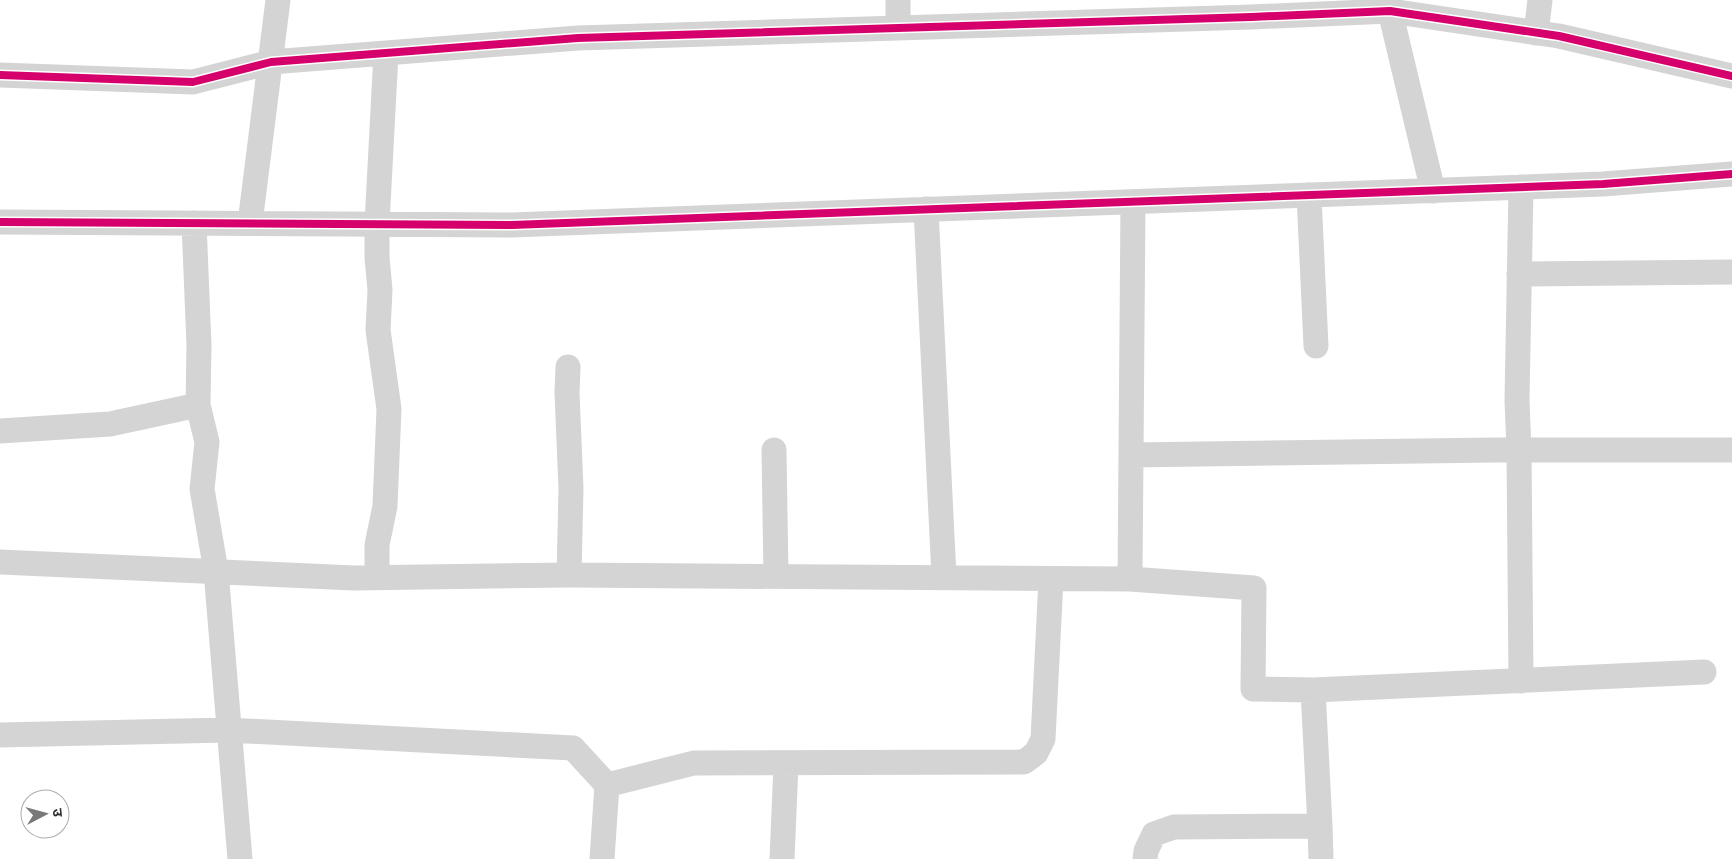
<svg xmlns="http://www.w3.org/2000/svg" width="1732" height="859" font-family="'Space Grotesk','Noto Sans Devanagari',sans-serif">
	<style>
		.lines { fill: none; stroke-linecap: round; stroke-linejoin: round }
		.minor { stroke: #d4d4d4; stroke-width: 25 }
		.cycleway-casing { stroke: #fff; stroke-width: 11 }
		.cycleway { stroke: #d6006c; stroke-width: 8 }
	</style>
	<rect width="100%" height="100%" fill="#fff"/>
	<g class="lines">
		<path class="minor" d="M898 0V27
			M1391 0 1390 11 1433 191
			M1536 33 1540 0
			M0 75 193 82 271 62 578 38 1251 17 1390 11 1559 36 1732 76
			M1309 195 1316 346
			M926 209 944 577
			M0 222 512 225 1603 184 1732 174
			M194 223 199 345 198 405 207 442 202 489 216 571 240 859
			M250 223 278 0
			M1519 274 1732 272
			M568 367 567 393 571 489 569 575
			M0 431 110 424 198 405
			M774 450 776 576
			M1131 455 1495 450H1732
			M0 562 354 578 569 575 1130 579 1133 202
			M377 577V545L385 506 389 409 378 330 380 290 377 257V224L386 53
			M1130 579 1254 588 1253 689 1313 690
			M1521 681 1519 450 1517 400 1521 187
			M0 735 228 730 573 748 607 785 602 859
			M607 785 694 763 1024 762 1036 753 1043 739 1051 579
			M1320 826 1313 690 1704 672
			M782 859 786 764
			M1145 859 1146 851 1154 834 1174 827 1320 826 1321 859"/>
		<defs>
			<path id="cycleway" d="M0 75 193 82 271 62 578 38 1251 17 1390 11 1559 36 1732 76
				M0 222 512 225 1603 184 1732 174"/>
		</defs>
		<use href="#cycleway" class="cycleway-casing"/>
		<use href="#cycleway" class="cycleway"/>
	</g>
	<g transform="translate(45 814) rotate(84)"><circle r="24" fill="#ffffff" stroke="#acacac"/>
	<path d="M0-4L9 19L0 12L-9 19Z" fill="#787878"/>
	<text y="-8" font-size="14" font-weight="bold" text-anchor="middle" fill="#2f2f2f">उ</text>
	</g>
</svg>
